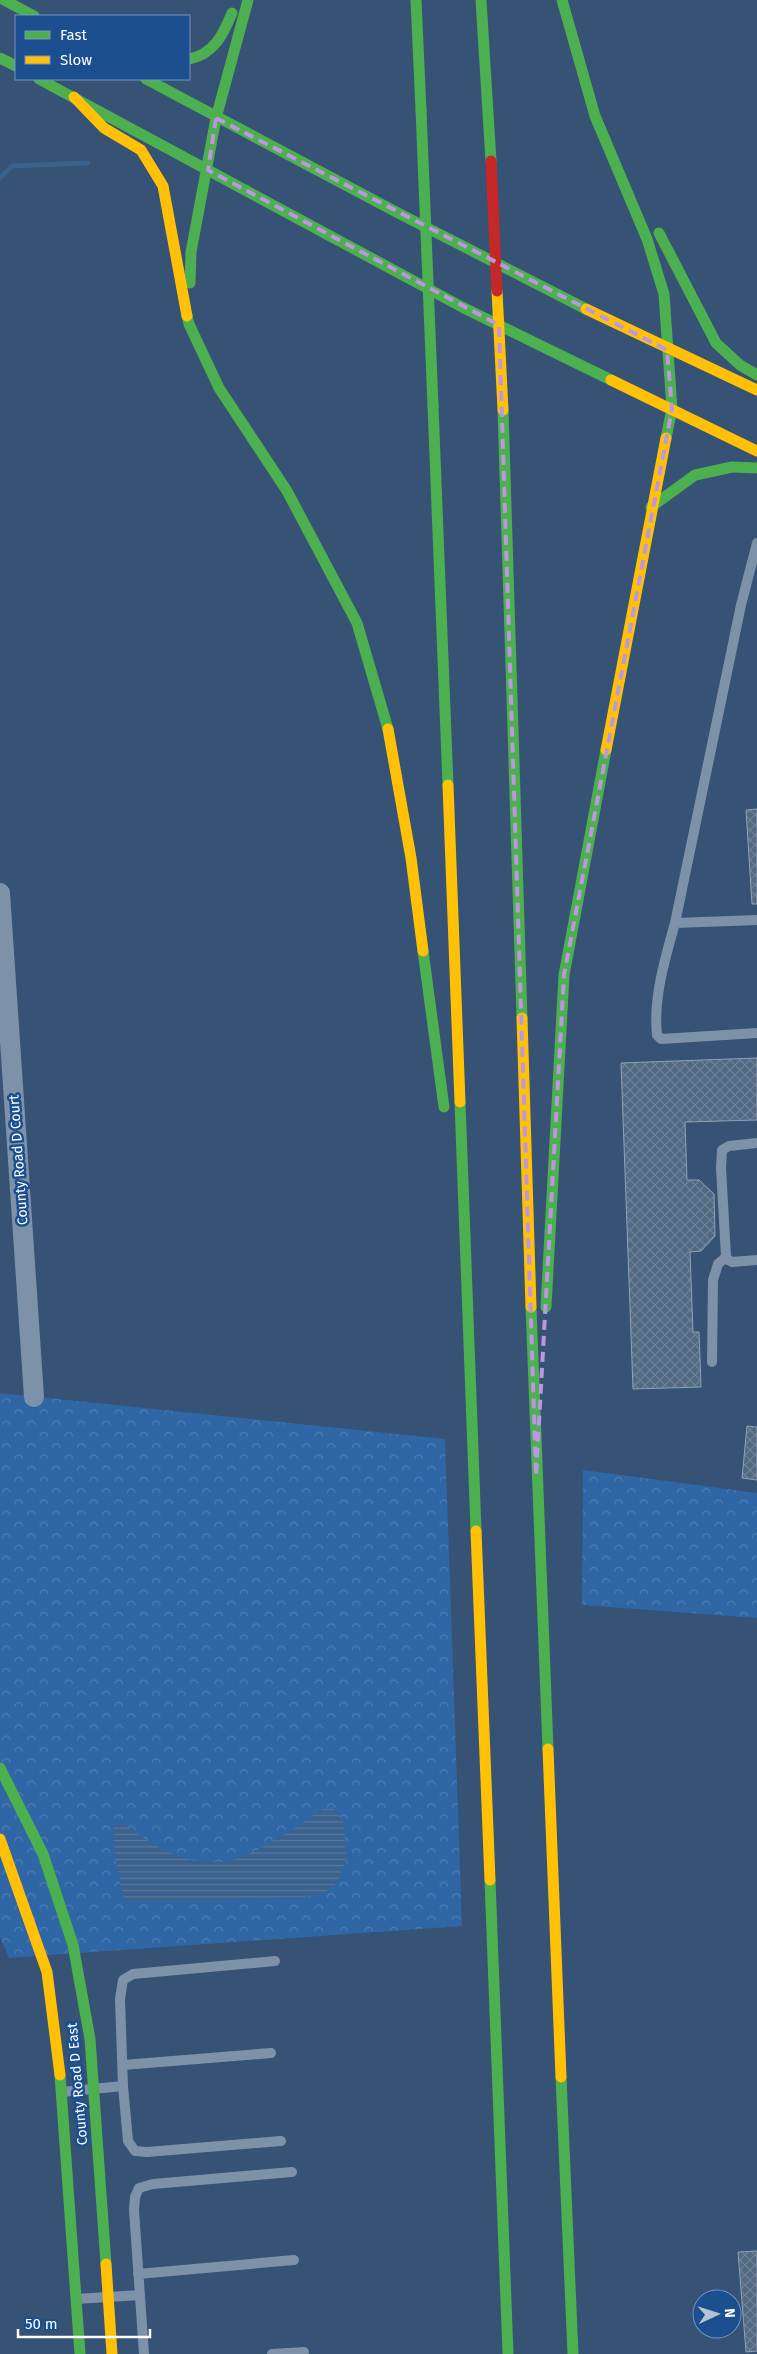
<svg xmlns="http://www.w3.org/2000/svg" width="757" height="2354" font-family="'Fira Sans',sans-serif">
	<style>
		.park { fill: url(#park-crowns) }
		.water { fill: url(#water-rules) }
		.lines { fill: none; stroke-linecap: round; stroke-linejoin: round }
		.stream { stroke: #3b618d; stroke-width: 5 }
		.building { fill: url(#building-cross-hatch); stroke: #92a2b6 }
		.lane { stroke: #7d92a8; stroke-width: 10 }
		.street { stroke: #7d92a8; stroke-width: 20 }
		.fast { stroke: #4caf50; stroke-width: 11 }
		.slow { stroke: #ffc107; stroke-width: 11 }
		.fast-bridge { stroke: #4caf50; stroke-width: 11 }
		.slow-bridge { stroke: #ffc107; stroke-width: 11 }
		.jam-bridge { stroke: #c62828; stroke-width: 11 }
		.marked { fill: none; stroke: #bd96df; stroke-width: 4; stroke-dasharray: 10 6; stroke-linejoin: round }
		.labels { text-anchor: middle; stroke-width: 5; stroke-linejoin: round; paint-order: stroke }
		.street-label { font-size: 14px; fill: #fff; stroke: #1b4f8f }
	</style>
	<defs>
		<pattern id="park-crowns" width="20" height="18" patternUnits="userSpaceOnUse" patternTransform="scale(1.25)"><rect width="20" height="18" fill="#2f66a5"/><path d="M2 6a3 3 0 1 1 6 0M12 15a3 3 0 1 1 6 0" fill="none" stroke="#4e7db2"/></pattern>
		<pattern id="water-rules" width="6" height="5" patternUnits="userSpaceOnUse" patternTransform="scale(1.25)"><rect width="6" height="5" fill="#3b618d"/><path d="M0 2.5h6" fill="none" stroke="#58799e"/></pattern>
		<pattern id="building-cross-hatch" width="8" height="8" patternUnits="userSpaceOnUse" patternTransform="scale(1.25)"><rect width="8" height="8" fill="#526984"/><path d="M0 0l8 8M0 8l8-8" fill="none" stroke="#6c8096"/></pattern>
	</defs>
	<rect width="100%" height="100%" fill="#365274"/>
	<path class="park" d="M0 1393 445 1439 462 1926 9 1958 0 1937Z
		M583 1470 757 1493V1618L582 1605Z"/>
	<path class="water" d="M322 1809H334L344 1824 346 1861 337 1883 324 1893 304 1897 133 1902 123 1897 114 1848 113 1826 121 1823C139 1834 158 1849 178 1856 193 1861 212 1864 228 1861 251 1858 302 1824 322 1809Z"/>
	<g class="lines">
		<path class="stream" d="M0 178 12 166 88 163"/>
	</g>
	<path class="building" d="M757 809V904H752L746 810Z
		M757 1058V1120L685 1122 687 1180H699L714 1194 715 1236 701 1251 690 1252 693 1332H699L701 1387 633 1389 621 1063Z
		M747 1426 757 1427V1480L742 1478Z
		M757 2251V2351L746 2352 738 2252Z"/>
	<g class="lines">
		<path class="lane" d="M757 543 741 605 675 923C665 959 653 998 657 1035L661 1039 757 1033
			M675 923 757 920
			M757 1143 729 1146 722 1150 721 1168 726 1256 728 1260 732 1262 757 1260
			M712 1362 713 1280 718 1264 726 1257
			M275 1961 133 1974 123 1980 120 1999 123 2086 128 2141 135 2151 147 2152 281 2141
			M123 2065 271 2053
			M62 2092 123 2086
			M138 2274 294 2260
			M76 2299 140 2295
			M144 2354 134 2210 135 2197 139 2188 153 2184 292 2172
			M272 2354 304 2352"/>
		<path class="street" d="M0 893 34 1397"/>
		<path class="fast" d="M4 0 34 16
			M416 0 421 110
			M481 0 491 161
			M562 0 595 116 647 239 664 294 672 409 666 438
			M0 58 16 66
			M189 59C214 54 223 35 232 13
			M39 79 462 307 611 380
			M146 79 400 214 586 309
			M659 233 716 343 740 365 757 375
			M190 283 191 252 216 118 248 0
			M187 316 189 324 219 388 287 491 357 623 388 729
			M433 406 448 785
			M503 410 522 1018
			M651 507 695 475 732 467 757 468
			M423 951 444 1107
			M460 1102 476 1531
			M531 1307 548 1749
			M546 1307 564 975 606 750
			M0 1768 43 1854 73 1945 90 2039 106 2264
			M490 1880 508 2354
			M60 2075 80 2354
			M561 2077 573 2354"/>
		<path class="slow" d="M74 97 104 128 141 150 163 186 187 316
			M586 309 757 390
			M611 380 757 451
			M388 729 411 858 423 951
			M606 750 666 438
			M448 785 460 1102
			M522 1018 531 1307
			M476 1531 490 1880
			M548 1749 561 2077
			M0 1839 47 1972 60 2075
			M106 2264 112 2354"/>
		<path class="fast-bridge" d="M421 110 433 406"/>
		<path class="slow-bridge" d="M497 291 503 410"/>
		<path class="jam-bridge" d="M491 161 497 291"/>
	</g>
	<path class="marked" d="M216 118 667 350 672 409 564 975 536 1476 499 325 208 170Z"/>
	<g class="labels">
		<g class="street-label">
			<text transform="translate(18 1160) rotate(-94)" y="5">County Road D Court</text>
			<text transform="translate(77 2084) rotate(-95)" y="5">County Road D East</text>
		</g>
	</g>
	<rect x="15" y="15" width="175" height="65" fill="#1b4f8f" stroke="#7695bc"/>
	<rect x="25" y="31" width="25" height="8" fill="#4caf50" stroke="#7695bc"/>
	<text x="60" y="40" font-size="15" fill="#ffffff">Fast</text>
	<rect x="25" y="56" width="25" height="8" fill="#ffc107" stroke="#7695bc"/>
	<text x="60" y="65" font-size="15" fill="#ffffff">Slow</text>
	<g transform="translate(717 2314) rotate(86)"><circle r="24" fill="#1b4f8f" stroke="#7695bc"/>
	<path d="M0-4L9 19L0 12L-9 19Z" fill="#b9c2ce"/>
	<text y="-8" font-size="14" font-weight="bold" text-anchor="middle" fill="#ffffff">N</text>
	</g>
	<path d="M18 2329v8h132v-8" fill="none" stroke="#ffffff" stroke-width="2.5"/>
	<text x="25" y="2329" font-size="15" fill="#ffffff" stroke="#1b4f8f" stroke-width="4" paint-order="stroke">50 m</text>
</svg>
